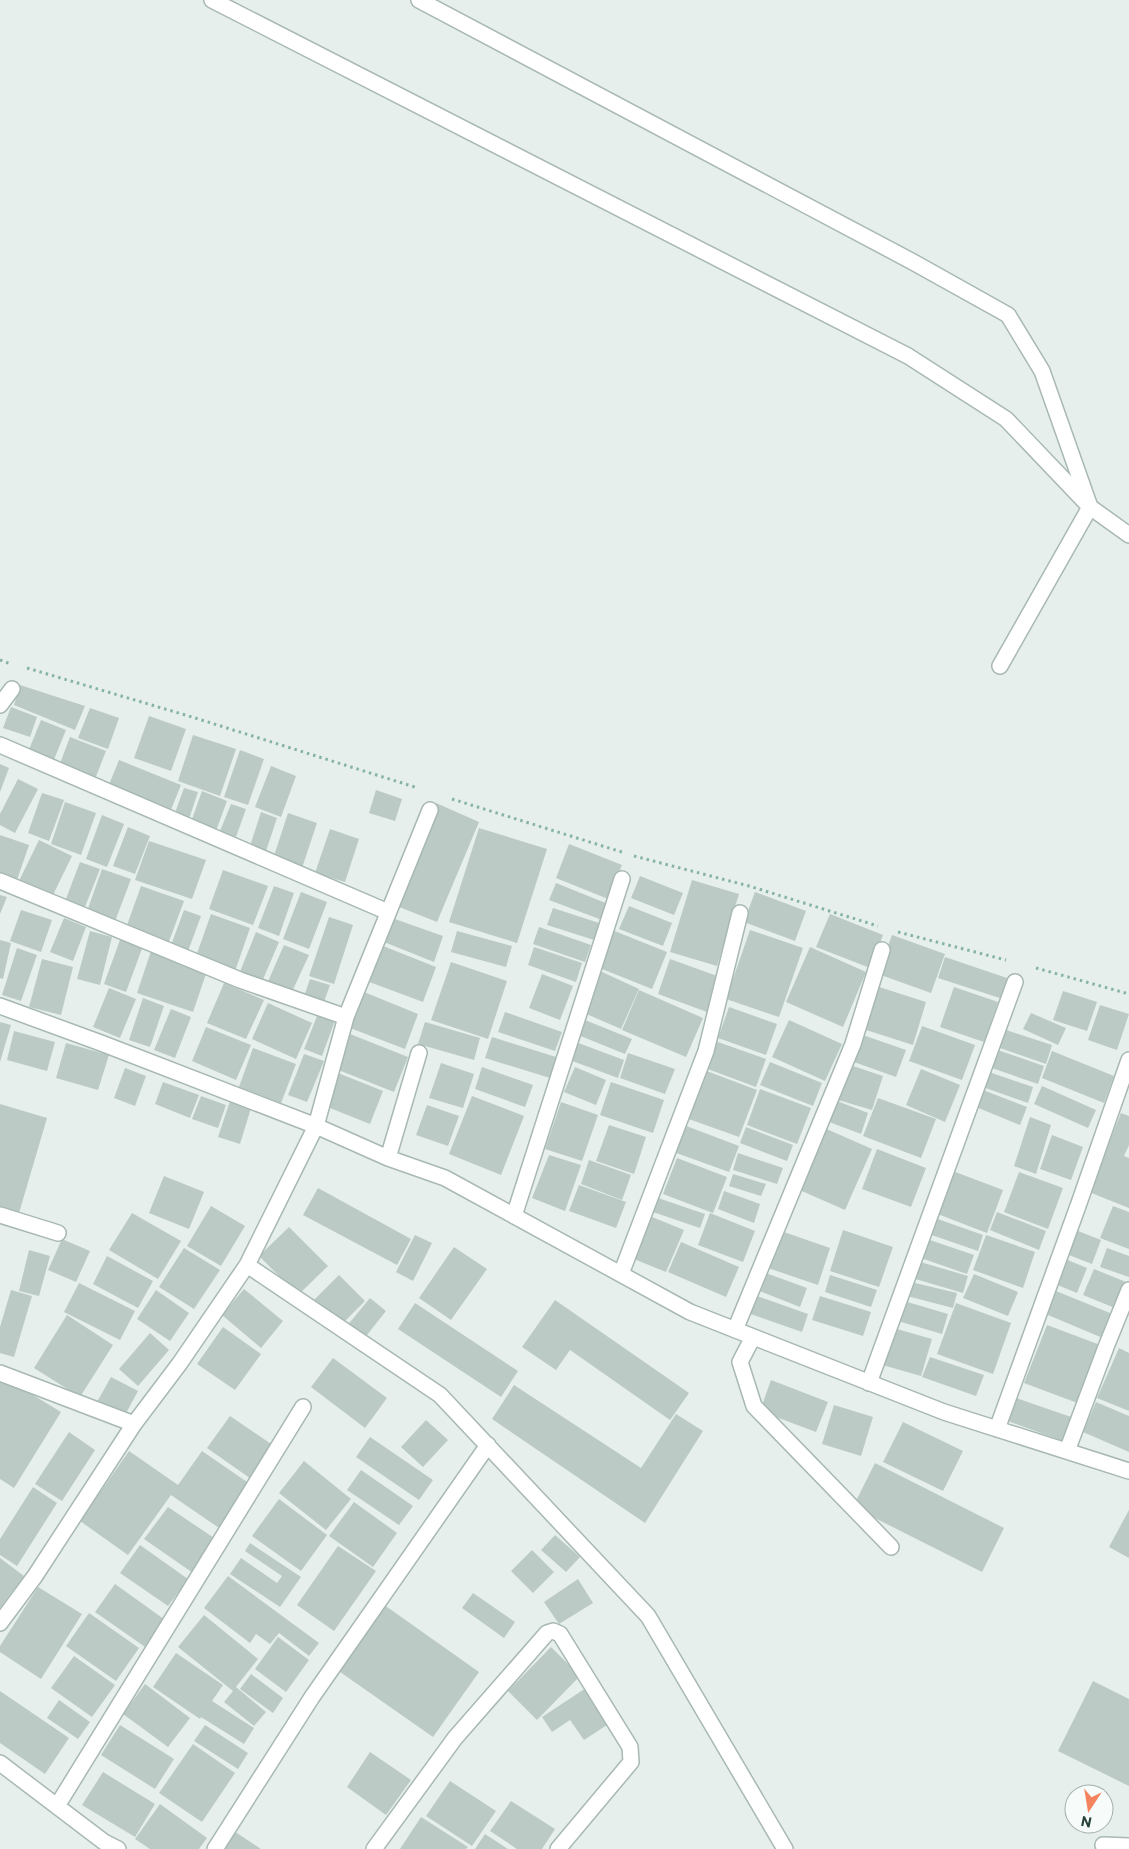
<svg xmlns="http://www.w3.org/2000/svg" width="1129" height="1849" font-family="Commissioner,sans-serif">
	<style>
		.building { fill: #bbcac4 }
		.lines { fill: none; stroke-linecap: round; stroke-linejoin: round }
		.service-casing { stroke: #a8b8b2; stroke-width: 18 }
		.minor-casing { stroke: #a8b8b2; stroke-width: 18 }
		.path { stroke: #86b3a5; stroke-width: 3; stroke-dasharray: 2.5 4; stroke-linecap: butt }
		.service { stroke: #fff; stroke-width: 15 }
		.minor { stroke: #fff; stroke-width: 15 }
	</style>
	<rect width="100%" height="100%" fill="#e6efeb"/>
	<path class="building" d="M20 685 85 706 75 730 14 705Z
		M11 707 37 717 30 737 3 728Z
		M90 708 119 718 108 749 78 738Z
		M149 716 186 729 171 771 134 758Z
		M41 720 66 730 53 762 28 752Z
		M193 735 236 749 220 796 178 781Z
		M70 737 106 751 95 779 59 766Z
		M240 750 264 759 248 805 224 797Z
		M119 760 181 785 170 812 108 787Z
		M0 764 9 768 0 792Z
		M271 766 296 776 281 817 255 807Z
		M18 779 38 789 15 833 0 825V814Z
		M184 788 198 792 189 819 175 813Z
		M376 790 402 799 395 821 369 813Z
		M202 791 227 801 216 831 191 822Z
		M42 793 64 800 49 841 28 833Z
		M65 802 96 813 81 855 51 844Z
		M436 803 479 822 437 922 394 905Z
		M231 804 246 809 236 837 220 831Z
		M261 812 277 818 266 851 250 846Z
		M288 813 317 823 302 868 273 859Z
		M102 815 124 824 107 867 86 859Z
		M128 827 150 836 135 874 113 866Z
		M479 828 547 849 517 943 449 922Z
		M330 829 359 839 345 882 315 873Z
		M0 835 29 845 17 880 0 875Z
		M39 840 72 856 51 899 18 883Z
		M149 841 206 860 192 899 135 880Z
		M569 844 622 865 608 899 556 878Z
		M80 862 100 869 83 912 64 904Z
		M102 869 131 879 114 924 86 914Z
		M223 870 268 886 253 925 209 909Z
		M640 876 683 893 674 915 631 898Z
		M692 880 739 894 717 966 670 952Z
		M556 883 608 904 602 920 549 900Z
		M141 886 184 901 168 944 126 928Z
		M274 886 294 893 279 936 258 928Z
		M301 892 327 902 309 949 283 939Z
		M755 892 806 911 795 941 744 922Z
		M0 895 7 897 0 914Z
		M629 906 672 923 663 946 619 929Z
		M553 908 599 923 594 940 547 925Z
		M21 910 52 920 41 952 10 941Z
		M184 910 201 916 187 954 170 948Z
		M211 914 250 928 234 974 195 959Z
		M830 914 883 935 870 968 816 947Z
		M329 917 353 925 334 984 309 976Z
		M64 918 86 927 73 961 50 952Z
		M392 918 443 936 434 962 384 942Z
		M539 927 591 945 585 962 533 944Z
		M612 930 667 952 652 989 597 967Z
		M750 930 803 948 779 1017 726 999Z
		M90 931 112 937 100 985 77 979Z
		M457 931 512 946 506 967 451 952Z
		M256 932 279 942 261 984 239 974Z
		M892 935 945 954 931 993 878 974Z
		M121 937 143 946 126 992 104 984Z
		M0 940 11 943 3 979 0 978Z
		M378 944 436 967 423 1002 364 980Z
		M284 945 309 955 290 996 266 986Z
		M534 947 582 963 576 982 528 965Z
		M810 947 866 972 843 1027 786 1002Z
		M17 948 37 955 21 1001 2 995Z
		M151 951 207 971 193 1012 137 993Z
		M945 957 1013 980 1006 1000 938 978Z
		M42 959 73 967 61 1015 29 1007Z
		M670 959 720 977 707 1012 658 994Z
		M451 962 507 981 488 1039 431 1020Z
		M600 971 639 989 621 1029 582 1012Z
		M542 974 573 986 560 1020 529 1008Z
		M310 979 330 985 323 1005 303 999Z
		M224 983 264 1000 246 1039 207 1023Z
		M876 986 926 1002 913 1045 863 1029Z
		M954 987 998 1002 984 1042 940 1027Z
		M109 988 136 999 120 1038 93 1027Z
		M639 990 703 1018 686 1057 622 1030Z
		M1063 991 1097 1002 1087 1031 1053 1020Z
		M364 992 418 1014 405 1049 350 1028Z
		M143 998 164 1006 150 1047 129 1040Z
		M268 1003 312 1023 296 1059 252 1039Z
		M1100 1005 1129 1014 1117 1050 1088 1040Z
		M729 1007 777 1024 766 1055 718 1038Z
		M171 1009 191 1017 175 1058 154 1050Z
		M319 1011 336 1018 322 1056 304 1049Z
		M505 1012 562 1032 555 1051 498 1032Z
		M1031 1013 1066 1028 1058 1045 1023 1029Z
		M585 1020 632 1039 625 1054 578 1035Z
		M789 1020 842 1044 825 1081 772 1057Z
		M0 1022 11 1025 0 1062Z
		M425 1022 480 1038 474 1060 418 1044Z
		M922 1026 975 1045 962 1080 909 1061Z
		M206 1027 251 1045 236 1080 192 1061Z
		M1000 1028 1052 1045 1046 1064 994 1046Z
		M14 1031 55 1042 47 1071 7 1060Z
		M350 1034 408 1057 394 1092 336 1069Z
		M860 1034 906 1050 896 1077 851 1061Z
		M492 1037 556 1057 550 1078 485 1058Z
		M573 1041 624 1060 618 1078 567 1059Z
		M715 1041 766 1059 756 1087 705 1068Z
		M66 1043 109 1055 98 1090 56 1078Z
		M253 1048 296 1064 281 1103 239 1087Z
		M992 1048 1044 1066 1038 1084 986 1066Z
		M1052 1051 1114 1076 1104 1103 1042 1078Z
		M628 1053 675 1069 665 1094 620 1078Z
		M304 1054 324 1061 307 1102 288 1095Z
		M770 1062 822 1083 813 1106 760 1085Z
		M441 1063 474 1074 463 1108 429 1098Z
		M847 1064 883 1076 872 1110 835 1099Z
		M482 1067 533 1085 525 1107 475 1089Z
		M575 1067 606 1080 596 1105 564 1092Z
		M125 1068 146 1076 135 1106 114 1098Z
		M921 1069 960 1085 945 1122 906 1105Z
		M704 1070 757 1090 739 1137 686 1118Z
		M986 1071 1033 1087 1028 1103 980 1086Z
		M338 1073 383 1091 370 1124 325 1106Z
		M163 1082 199 1095 190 1118 155 1104Z
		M611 1082 664 1100 653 1133 600 1115Z
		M1042 1086 1096 1110 1088 1128 1034 1104Z
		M760 1089 811 1108 797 1144 747 1125Z
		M983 1090 1027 1107 1020 1125 976 1107Z
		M201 1096 226 1105 218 1128 192 1119Z
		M472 1096 524 1116 501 1175 449 1154Z
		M878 1098 936 1119 921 1158 863 1136Z
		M832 1099 868 1113 861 1134 824 1120Z
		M230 1101 251 1108 240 1144 218 1137Z
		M561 1102 598 1115 582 1161 545 1149Z
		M0 1104 47 1118 19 1213 0 1208Z
		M427 1105 459 1116 448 1146 416 1135Z
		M1121 1113 1129 1116V1145L1124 1156 1129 1158V1208L1089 1192Z
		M1030 1117 1051 1125 1036 1174 1014 1166Z
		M681 1124 739 1146 729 1172 671 1151Z
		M609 1125 646 1137 634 1174 596 1161Z
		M746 1127 793 1145 787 1161 740 1143Z
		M822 1127 872 1149 845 1210 795 1188Z
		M1052 1135 1083 1147 1071 1180 1040 1169Z
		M877 1149 926 1168 911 1207 862 1189Z
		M738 1153 783 1168 777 1184 733 1170Z
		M549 1155 581 1165 565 1211 532 1198Z
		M677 1158 727 1177 713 1213 663 1194Z
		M589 1160 631 1175 622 1200 581 1184Z
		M950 1170 1003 1190 987 1233 935 1213Z
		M1019 1172 1063 1188 1048 1229 1004 1212Z
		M733 1174 766 1184 761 1196 729 1186Z
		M164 1176 204 1192 189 1229 149 1213Z
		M579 1185 626 1202 616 1228 569 1211Z
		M318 1188 411 1239 397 1265 303 1215Z
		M724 1191 760 1204 754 1223 718 1209Z
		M658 1198 705 1214 700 1228 653 1212Z
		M211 1206 245 1226 221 1266 187 1246Z
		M1113 1206 1129 1212V1249L1100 1238Z
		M997 1212 1046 1231 1039 1250 990 1230Z
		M132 1213 181 1241 158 1279 109 1250Z
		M710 1213 755 1231 743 1262 698 1245Z
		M652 1217 684 1230 666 1272 634 1259Z
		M932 1217 983 1235 978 1251 926 1233Z
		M289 1227 328 1266 298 1295 259 1256Z
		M1073 1229 1101 1240 1092 1264 1064 1253Z
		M843 1230 893 1247 879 1287 830 1271Z
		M781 1231 830 1248 818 1285 768 1268Z
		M415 1235 432 1243 413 1281 396 1272Z
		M986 1235 1035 1252 1023 1288 973 1270Z
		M924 1238 974 1255 967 1274 918 1257Z
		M62 1239 90 1251 76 1282 48 1270Z
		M681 1242 739 1267 726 1297 668 1272Z
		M454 1247 487 1269 451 1320 419 1298Z
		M184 1248 220 1270 194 1309 159 1287Z
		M1107 1248 1129 1256V1277L1100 1267Z
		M29 1250 50 1256 39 1296 19 1291Z
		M107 1256 153 1281 138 1308 93 1284Z
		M1065 1259 1087 1268 1077 1293 1055 1284Z
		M917 1261 968 1276 963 1293 912 1278Z
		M1094 1269 1126 1282 1115 1308 1083 1295Z
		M763 1272 807 1288 800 1307 757 1290Z
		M974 1274 1018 1292 1008 1316 963 1298Z
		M339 1275 365 1301 340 1326 314 1300Z
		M830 1275 877 1290 871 1307 825 1292Z
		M911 1282 957 1293 953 1308 907 1296Z
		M79 1283 135 1311 120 1340 64 1312Z
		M244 1289 283 1321 261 1348 222 1315Z
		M1051 1289 1115 1315 1105 1339 1041 1312Z
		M11 1290 32 1296 14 1357 0 1353V1327Z
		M156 1290 189 1313 170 1341 137 1319Z
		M754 1295 808 1314 802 1332 748 1313Z
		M820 1296 871 1312 863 1336 812 1320Z
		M370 1298 386 1311 363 1340 346 1327Z
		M555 1300 689 1393 670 1420 570 1350 556 1370 522 1347Z
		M904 1301 948 1314 942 1334 898 1321Z
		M415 1303 518 1371 501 1397 398 1329Z
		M956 1303 1011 1323 993 1374 937 1354Z
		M67 1315 113 1345 80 1397 34 1368Z
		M1047 1325 1103 1346 1080 1404 1024 1383Z
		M223 1327 261 1354 235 1390 197 1364Z
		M890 1327 932 1339 921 1376 879 1364Z
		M150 1333 169 1350 138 1386 119 1369Z
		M1119 1348 1129 1353V1411L1097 1398Z
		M930 1357 984 1375 976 1396 922 1377Z
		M333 1358 387 1398 365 1428 311 1387Z
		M0 1375 61 1412 14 1488 0 1479Z
		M111 1377 138 1391 124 1417 97 1402Z
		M771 1380 828 1402 816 1432 760 1411Z
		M514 1385 641 1468 676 1414 703 1431 645 1523 492 1419Z
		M1013 1397 1074 1418 1066 1442 1005 1420Z
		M1096 1402 1129 1416V1452L1083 1432Z
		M834 1405 873 1417 861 1456 822 1444Z
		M230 1416 277 1448 254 1481 207 1448Z
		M426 1420 448 1440 423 1467 401 1447Z
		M903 1422 963 1451 943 1491 883 1462Z
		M69 1432 95 1450 62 1501 35 1484Z
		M370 1437 433 1480 419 1500 356 1457Z
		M129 1451 178 1485 202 1451 250 1484 219 1528 171 1495 128 1555 80 1521Z
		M304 1461 351 1499 326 1530 279 1493Z
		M875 1463 1004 1528 982 1572 853 1507Z
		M361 1470 413 1506 399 1525 347 1490Z
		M33 1487 57 1503 17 1566 0 1555V1539Z
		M279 1499 327 1535 301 1571 252 1536Z
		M354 1502 397 1533 373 1567 329 1536Z
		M168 1507 220 1542 196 1575 144 1539Z
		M1129 1510V1558L1109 1547Z
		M555 1535 580 1557 566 1572 541 1550Z
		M250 1543 301 1577 280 1607 230 1574 241 1558 277 1583 282 1576 245 1551Z
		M140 1545 188 1579 168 1606 120 1573Z
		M338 1546 376 1571 334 1631 297 1605Z
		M532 1550 554 1572 533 1593 511 1571Z
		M0 1558 24 1576 0 1608Z
		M228 1576 319 1643 309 1656 279 1633 270 1644 256 1634 250 1643 204 1608Z
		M578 1579 593 1603 559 1624 544 1602Z
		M115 1584 168 1622 148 1649 95 1612Z
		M38 1587 82 1614 41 1679 0 1652V1646Z
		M473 1593 515 1622 504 1638 462 1608Z
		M380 1602 479 1672 433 1737 333 1667Z
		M89 1613 139 1648 116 1681 66 1646Z
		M204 1615 258 1659 236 1687 266 1712 254 1726 224 1702 233 1691 178 1647Z
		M278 1637 309 1660 286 1692 255 1669Z
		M551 1647 580 1676 537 1720 508 1691Z
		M176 1653 223 1685 212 1701 254 1728 244 1744 201 1717 200 1719 153 1687Z
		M74 1656 115 1685 92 1717 51 1688Z
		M251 1674 283 1698 273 1713 240 1689Z
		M1093 1681 1129 1699V1786L1058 1751Z
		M145 1684 190 1718 168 1747 123 1714Z
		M586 1688 610 1723 584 1740 570 1720 552 1732 542 1717Z
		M0 1691 69 1738 45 1774 0 1743Z
		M59 1700 90 1722 78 1739 47 1718Z
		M120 1725 174 1759 155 1789 101 1755Z
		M205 1725 248 1753 238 1769 194 1741Z
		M193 1744 235 1773 202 1822 159 1793Z
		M370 1752 411 1780 386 1815 347 1787Z
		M103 1772 155 1804 135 1837 82 1805Z
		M450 1781 496 1811 472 1846 426 1816Z
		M511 1801 555 1829 542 1849H517L490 1831Z
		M160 1804 207 1838 199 1849H150L135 1839Z
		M421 1817 468 1847 466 1849H400Z
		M234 1831 261 1849H221Z
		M485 1834 508 1849H475Z"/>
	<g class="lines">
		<defs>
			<path id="service" d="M419 0 913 262 1008 315 1042 371 1090 507"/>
			<path id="minor" d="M212 0 908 356 1006 419 1090 507 1129 535
				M1000 666 1090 507
				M0 705 12 689
				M0 745 388 912
				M0 881 240 980 346 1017
				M0 1006 101 1043 316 1126 388 1158 445 1178 690 1312 944 1412 1129 1471
				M388 1158 419 1053
				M0 1215 58 1233
				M514 1216 622 879
				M247 1265 440 1395 648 1616 785 1849
				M621 1274 706 1051 740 913
				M735 1330 853 1044 882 950
				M753 1337 740 1362 754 1406 891 1547
				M0 1373 134 1424
				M869 1383 1015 982
				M997 1429 1078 1206 1129 1060
				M1067 1451 1106 1347 1129 1290
				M0 1623 35 1576 134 1424 180 1363 247 1265 316 1126 346 1017 430 810
				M0 1763 104 1842 118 1849
				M57 1806 303 1407
				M1103 1845 1129 1846
				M215 1849 312 1697 488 1445
				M374 1849 455 1738 547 1633 553 1631 560 1634 630 1747 631 1762 558 1849"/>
		</defs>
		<use href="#service" class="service-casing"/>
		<use href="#minor" class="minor-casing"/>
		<path class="path" d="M0 660 11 664
			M27 668 192 717 418 788
			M452 799 625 853
			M634 856 749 886 878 926
			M898 932 1006 960
			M1036 968 1129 994"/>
		<use href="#service" class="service"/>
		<use href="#minor" class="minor"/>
	</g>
	<g transform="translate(1089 1809) rotate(192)"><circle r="24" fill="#f7fbf9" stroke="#a3b1ad"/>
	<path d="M0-4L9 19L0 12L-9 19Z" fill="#f4845f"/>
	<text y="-8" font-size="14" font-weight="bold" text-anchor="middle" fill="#24423a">N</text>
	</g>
</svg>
